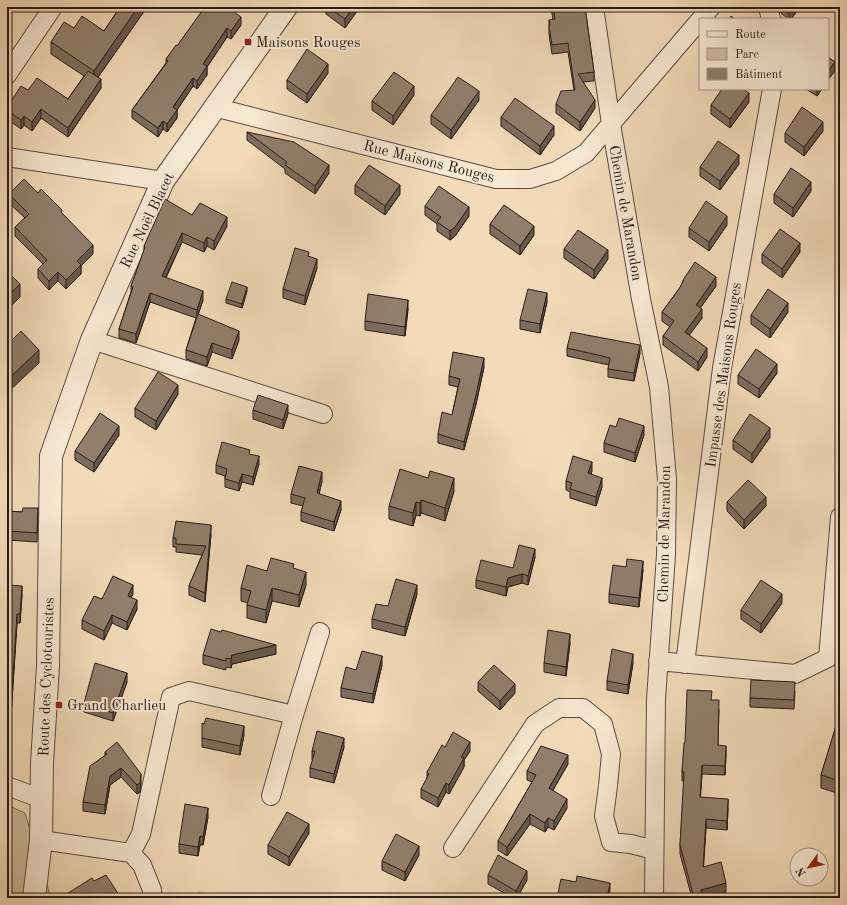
<svg xmlns="http://www.w3.org/2000/svg" width="847" height="905" font-family="'Old Standard TT',serif">
	<style>
		.green { fill: #d0bb9e; stroke: #7c6c5b }
		.lines { fill: none; stroke-linecap: round; stroke-linejoin: round }
		.minor-casing { stroke: #5a4c40; stroke-width: 20 }
		.tertiary-casing { stroke: #5a4c40; stroke-width: 24 }
		.minor { stroke: #f7e8d2; stroke-width: 18 }
		.tertiary { stroke: #f7e8d2; stroke-width: 22 }
		.wall { fill: #7d6d5d; stroke: #271c18 }
		.shaded-wall { fill: #66594c; stroke: #271c18 }
		.building { fill: #917f6c; stroke: #271c18 }
		.poi-dot { fill: #8f2418; stroke: #f7e8d2; stroke-width: 1.5 }
		.labels { text-anchor: middle; stroke-width: 4; stroke-linejoin: round; paint-order: stroke }
		.poi-label { font-size: 15px; fill: #271c18; stroke: #f7e8d2; text-anchor: start }
		.street-label { font-size: 15px; fill: #271c18; stroke: #f7e8d2 }
	</style>
	<rect width="100%" height="100%" fill="#f3dbb9"/>
	<filter id="stains"><feTurbulence type="fractalNoise" baseFrequency=".005" numOctaves="4"/><feColorMatrix values="0 0 0 0 .2 0 0 0 0 .09 0 0 0 0 .02 0 0 0 .5 -.17"/></filter>
	<radialGradient id="worn" r=".72"><stop offset=".6" stop-color="#630" stop-opacity="0"/><stop offset="1" stop-color="#630" stop-opacity=".3"/></radialGradient>
	<path class="green" d="M7 805 25 813 51 898H7Z"/>
	<g class="lines">
		<defs>
			<path id="minor" d="M594 7 611 124 641 299 659 387 667 479 666 555 656 699 654 898
				M768 7 771 19
				M701 19 711 7
				M7 75 53 7
				M214 107 496 179H530L556 171 586 153 700 20
				M7 157 163 181
				M92 340 323 414
				M658 661 795 674 828 658 840 517
				M685 664 722 368 772 89
				M7 786 42 799
				M271 796 294 715 320 632
				M41 840 131 853 141 834 171 697 189 691 294 715
				M453 848 535 724 559 708H583L603 724 611 754 608 786 604 816 611 842 631 844 654 850
				M131 853 142 865 152 890V898"/>
			<path id="tertiary" d="M34 898 41 840 42 763 48 666 51 456 92 340 163 181 286 7"/>
		</defs>
		<use href="#minor" class="minor-casing"/>
		<use href="#tertiary" class="tertiary-casing"/>
		<use href="#minor" class="minor"/>
		<use href="#tertiary" class="tertiary"/>
	</g>
	<path class="wall" d="M120 7H148L146 10H145L98 77 101 88 68 137 41 118 32 131 24 125 21 129 7 119V107L28 90 68 99 84 76 51 54V42L74 28 104 31Z
		M326 7H360L345 28 326 14Z
		M551 7H585L594 72V81L583 82 595 108 580 131 556 113V104L574 90 568 52 552 54 549 34V20H553Z
		M664 7H671L669 10Z
		M779 7H800L791 19H788L781 13Z
		M201 10 241 25 231 39 227 37 207 67V75L197 89 193 86 177 110V118L167 132 163 129 158 137 132 118V110L166 63V59L177 46 201 13Z
		M328 73 307 103 287 89V80Z
		M806 89H822L817 96Z
		M414 95 393 125 372 110V101Z
		M479 100 451 139 431 124V115Z
		M749 102 730 128 711 114V105Z
		M501 117 554 135 540 155 501 126Z
		M823 131 804 156 785 142V133Z
		M247 132 329 173 315 194 285 173V169L247 140Z
		M739 164 720 190 700 176V167Z
		M355 185 400 194 385 215 355 194Z
		M811 191 793 217 774 203V194Z
		M38 193 62 213 93 254 81 266V274L66 289 58 281 49 290 38 278V269L43 264 15 236V227L25 218 9 203V194Z
		M425 206 469 216 455 236 450 240 437 231V224L425 215Z
		M192 215 227 226 214 250 207 246 204 252 182 242 166 278 203 300 198 315 239 340 232 359 212 352 207 366 186 359V350L196 318 150 302 136 343 119 338V329L131 292V286L144 252V246Z
		M490 224 534 235 520 255 490 234Z
		M727 225 709 251 689 237V228Z
		M564 249 608 259 594 279 564 258Z
		M800 252 782 278 762 263V254Z
		M309 256 317 268 305 305 283 298V289Z
		M683 280 716 286 700 308 702 318 689 335 707 357 698 371 663 345V336L670 327 662 321V312L679 289 683 282Z
		M247 291 242 308 226 303V299Z
		M547 302 540 333 520 329V320Z
		M408 309 405 336 365 330V321Z
		M788 312 770 338 751 324V315Z
		M567 348 640 353 634 381 608 377V369L609 365 567 356Z
		M484 367 476 404 464 450 438 443V434L452 415 458 387 449 385V376Z
		M777 373 759 398 738 384V375Z
		M178 394 156 430 135 417V408Z
		M253 410 288 414 283 429 253 419Z
		M616 427 644 435 635 462 604 452V443Z
		M119 435 94 472 75 460V451Z
		M770 437 752 463 733 449V440Z
		M250 454 259 464 253 485 242 482 239 491 225 487V476L216 473V465Z
		M592 471 591 474 602 487 596 506 570 498V492L566 490V481Z
		M322 481 319 494 341 510 334 531 301 521V512L303 506 291 503V494Z
		M454 491 445 521 421 513 420 516 416 515 413 526 389 519V506Z
		M727 502 766 506 744 529 727 511Z
		M38 508 37 542 7 540V511L22 512Z
		M211 534 205 602 189 595V586L202 555 176 552V547H173V538Z
		M535 557 528 585 522 583 508 587 506 596 476 588V580L513 568Z
		M294 569 306 585 299 607 272 601 266 623 247 618V605L248 603 241 601V588L267 571Z
		M643 570 639 607 609 603V594Z
		M7 585 22 595 20 623H17L9 747H7Z
		M133 594 131 597 137 609 127 630 112 623 104 640 82 629V620L102 599Z
		M417 594 405 636 372 628V619L388 606Z
		M782 603 761 633 741 619V610Z
		M570 643 566 676 544 672V663Z
		M276 654 232 664 231 668 226 667V670L203 664V655Z
		M633 663 628 694 607 690V681Z
		M382 665 373 703 341 697V688L356 670Z
		M127 682 113 721 84 712V703Z
		M478 682 515 693 500 710 478 691Z
		M795 691 794 709 750 707V698Z
		M712 700 719 709 718 745 726 755 725 775 702 774 700 797 728 808 727 830 706 828 703 867 726 892 704 898H692L680 854V845L684 781H682V772L685 743Z
		M840 713V794L821 788V775Z
		M244 735 240 755 202 747V738Z
		M344 747 334 783 310 777V768L313 760H312V751Z
		M445 747 470 751 464 760V767L449 794 446 792 438 807 421 798V789L427 779V772Z
		M105 752 141 783 140 792 137 794 121 777 110 785 105 814 83 811V802L105 756Z
		M568 764 553 790 567 808 554 830 548 827 545 832 530 824 507 856 498 850V841L532 782 527 780V771Z
		M208 817 203 845H200L198 856 179 853V844Z
		M309 833 289 866 268 854V845Z
		M419 855 405 881 382 870V861Z
		M488 875 527 880 517 898H513L488 884Z
		M840 889V898H839V890Z"/>
	<path class="shaded-wall" d="M7 7H13L7 16Z
		M138 7H145V10L94 83V71Z
		M353 7H360L345 28V19Z
		M790 7H800L791 19H789V8Z
		M241 17V25L231 39V31Z
		M227 28V37L207 67V75L197 89V81L203 64Z
		M835 62V71L828 80V71Z
		M328 64V73L307 103V94Z
		M193 78V86L177 110V118L167 132V124L173 107Z
		M101 79V88L68 137V128Z
		M414 86V95L393 125V116Z
		M817 89H822L817 96Z
		M479 91V100L451 139V130Z
		M749 93V102L730 128V119Z
		M595 100V108L580 131V122Z
		M41 109V118L32 131V122Z
		M24 116V125L21 129V120Z
		M163 121V129L158 137V128Z
		M823 122V131L804 156V147Z
		M554 126V135L540 155V146Z
		M739 155V164L720 190V181Z
		M329 165V173L315 194V186Z
		M811 182V191L793 217V208Z
		M400 185V194L385 215V206Z
		M469 207V216L455 236 450 240V231Z
		M727 216V225L709 251V242Z
		M227 217V226L214 250V241Z
		M534 226V235L520 255V246Z
		M182 233V242L162 285V276Z
		M207 237V246L204 252V243Z
		M800 243V252L782 278V269Z
		M93 245V254L81 266V274L66 289V280L77 261Z
		M608 250V259L594 279V270Z
		M317 259V268L305 305V296Z
		M58 272V281L49 290V281Z
		M716 277V286L696 314V305Z
		M20 284V297L7 310V297Z
		M247 287V291L242 308V304Z
		M203 291V300L197 318V310Z
		M150 293V302L136 343V334Z
		M547 293V302L540 333V324Z
		M408 300V309L405 336V327Z
		M788 303V312L770 338V329Z
		M702 309V318L685 341V332Z
		M239 331V340L232 359V350Z
		M212 343V352L207 366V357Z
		M640 345V353L634 381V373Z
		M707 348V357L698 371V362Z
		M39 350V363L7 393V380Z
		M484 358V367L476 404 464 450V442Z
		M777 364V373L759 398V389Z
		M178 385V394L156 430V421Z
		M288 405V414L283 429V420Z
		M119 426V435L94 472V463Z
		M644 426V435L635 462V453Z
		M770 428V437L752 463V454Z
		M259 456V464L253 485V477Z
		M592 462V471L588 482V473Z
		M322 472V481L317 502V493Z
		M242 474V482L239 491V483Z
		M454 478V491L445 521V508Z
		M602 478V487L596 506V497Z
		M766 497V506L744 529V520Z
		M421 500V513L420 516V503Z
		M341 501V510L334 531V522Z
		M416 502V515L413 526V513Z
		M211 525V534L205 602V593Z
		M535 549V557L528 585V576Z
		M643 561V570L639 607V598Z
		M306 572V585L299 607V595Z
		M522 574V583L508 587 506 596V587L508 578Z
		M133 585V594L128 604V596Z
		M417 585V594L405 636V627Z
		M22 586V595L20 623V614Z
		M272 588V601L266 623V610Z
		M782 594V603L761 633V624Z
		M137 600V609L127 630V622Z
		M17 614V623L9 747V738Z
		M112 615V623L104 640V631Z
		M570 634V643L566 676V667Z
		M276 645V654L232 664 231 668V659L232 655Z
		M633 654V663L628 694V685Z
		M382 656V665L373 703V694Z
		M127 673V682L113 721V713Z
		M515 684V693L500 710V701Z
		M244 726V735L240 755V746Z
		M344 738V747L334 783V774Z
		M470 742V751L464 760V767L449 794V785L461 757Z
		M726 746V755L725 775V766Z
		M568 755V764L549 797V788Z
		M702 765V774L700 806V797Z
		M121 768V777L110 785 105 814V805L110 776Z
		M141 774V783L140 792 137 794V785Z
		M446 783V792L438 807V798Z
		M567 799V808L554 830V821Z
		M728 799V808L727 830V821Z
		M208 808V817L203 845V837Z
		M530 814V824L507 856V847Z
		M548 818V827L545 832V823Z
		M706 819V828L703 876V867Z
		M309 824V833L289 866V857Z
		M200 836V845L198 856V847Z
		M419 846V855L405 881V872Z
		M527 871V880L517 898H516V891Z
		M610 883V892L609 898H607Z
		M726 883V892L704 898H701V890Z"/>
	<path class="building" d="M120 7H138L94 71 51 42 64 22 74 28 82 16 104 31Z
		M202 7H227L241 17 231 31 227 28 203 64 207 66 197 81 193 78 173 107 177 110 167 124 163 121 158 128 132 110 168 61 166 59 176 45 177 46 202 11 201 10Z
		M328 7H353L345 19Z
		M553 7H585L594 72 578 74 595 100 580 122 556 104 561 91 575 90 568 43 552 45 549 26 550 25 549 20 555 19Z
		M731 16 735 19H730Z
		M307 49 328 64 307 94 287 80Z
		M828 57 835 62 828 71Z
		M88 71 101 79 68 128 41 109 32 122 24 116 21 120 7 110V107L21 86 28 90 37 78 68 99Z
		M394 72 414 86 393 116 372 101Z
		M458 77 479 91 451 130 431 115Z
		M722 89H743L749 93 730 119 711 105Z
		M515 98 554 126 540 146 501 117Z
		M802 107 823 122 804 147 785 133Z
		M247 132 294 142 329 165 315 186 285 165 287 162Z
		M718 141 739 155 720 181 700 167Z
		M369 165 400 185 385 206 355 185Z
		M791 168 811 182 793 208 774 194Z
		M24 179 38 193 41 189 62 210 61 212 93 245 77 261 81 265 66 280 58 272 49 281 38 269 47 260 15 227 29 214 9 194Z
		M439 186 469 207 455 227 450 231 437 222 441 217 425 206Z
		M165 199 192 215 200 203 227 217 214 241 207 237 204 243 182 233 162 276 203 291 197 310 150 293 136 334 119 329 133 287 131 286 145 247 144 246Z
		M706 201 727 216 709 242 689 228Z
		M504 205 534 226 520 246 490 224Z
		M780 229 800 243 782 269 762 254Z
		M578 230 608 250 594 270 564 249Z
		M295 248 309 252 308 256 317 259 305 296 283 289Z
		M695 262 716 277 696 305 702 309 685 332 707 348 698 362 663 336 674 321 662 312 679 289 684 280H683Z
		M7 271 20 284 7 297Z
		M232 282 247 287 242 304 226 299Z
		M528 289 547 293 540 324 520 320Z
		M768 289 788 303 770 329 751 315Z
		M368 294 408 300 405 327 365 321Z
		M198 314 239 331 232 350 212 343 207 357 186 350Z
		M21 331 39 350 7 380V345Z
		M571 332 640 345 634 373 608 369 610 358 567 348Z
		M756 349 777 364 759 389 738 375Z
		M453 352 484 358 476 395 464 442 438 434 442 412 452 415 460 379 449 376Z
		M158 372 178 385 156 421 135 408Z
		M258 395 288 405 283 420 253 410Z
		M100 413 119 426 94 463 75 451Z
		M750 414 770 428 752 454 733 440Z
		M619 418 644 426 635 453 604 443 610 425 616 427Z
		M222 442 250 450 249 454 259 456 253 477 242 474 239 483 225 479 227 469 216 465Z
		M573 456 592 462 588 473 602 478 596 497 570 489 572 483 566 481Z
		M299 466 322 472 317 493 341 501 334 522 301 512 305 498 291 494Z
		M400 469 428 478 430 471 454 478 445 508 421 500 420 503 416 502 413 513 389 506Z
		M748 480 766 497 744 520 727 502Z
		M23 508H38L37 533 7 531V511L22 512Z
		M176 521 211 525 205 593 189 586 206 546 176 544V538H173Z
		M519 545 535 549 528 576 522 574 508 578 506 587 476 580 481 560 513 568Z
		M271 558 294 564 293 568 306 572 299 595 272 588 266 610 247 605 251 591 241 588 247 565 267 571Z
		M627 559 643 561 639 598 609 594 613 565 626 567Z
		M113 576 133 585 128 596 137 600 127 622 112 615 104 631 82 620 94 596 102 599Z
		M396 579 417 585 405 627 372 619 376 604 388 606Z
		M761 580 782 594 761 624 741 610Z
		M7 585 22 586 20 614H17L9 738H7Z
		M211 629 221 632 222 630 276 645 232 655 231 659 226 658V661L203 655Z
		M548 630 570 634 566 667 544 663Z
		M612 649 633 654 628 685 607 681Z
		M362 651 382 656 373 694 341 688 346 667 356 670Z
		M95 663 127 673 113 713 84 703Z
		M494 665 515 684 500 701 478 682Z
		M751 680 795 682 794 700 750 698Z
		M687 690 712 691 711 700H719L718 745 726 746 725 766 702 765 700 797 728 799 727 821 706 819 703 867 721 862 726 883 701 890V898H694L680 845 684 772H682L684 743H685Z
		M840 713V781L821 775Z
		M206 718 244 726 240 746 202 738V723L204 724Z
		M317 731 344 738 334 774 310 768 315 751H312Z
		M453 732 470 742 461 757 464 758 449 785 446 783 438 798 421 789 429 774 427 772 442 745 445 747Z
		M117 742 141 774 140 783 137 785 121 768 110 776 105 805 83 802 90 766 107 754 105 752Z
		M541 746 568 755 549 788 567 799 554 821 548 818 545 823 530 814 507 847 498 841 536 775 527 771Z
		M185 804 208 808 203 837 200 836 198 847 179 844Z
		M287 812 309 824 289 857 268 845Z
		M396 834 419 846 405 872 382 861Z
		M498 855 527 871 516 891 488 875Z
		M106 875 119 895 117 896 118 898H67L65 895 92 878 94 881Z
		M577 876 610 883 607 898H557L561 879 576 882Z
		M199 893 216 896 215 898H198Z
		M292 896 302 898H292Z"/>
	<g class="poi-dot">
		<rect x="244" y="38" width="8" height="8" rx="2"/>
		<rect x="55" y="701" width="8" height="8" rx="2"/>
	</g>
	<g class="labels">
		<g class="poi-label">
			<text x="256" y="47">Maisons Rouges</text>
			<text x="67" y="710">Grand Charlieu</text>
		</g>
		<g class="street-label">
			<text transform="translate(429 161) rotate(14)" y="5">Rue Maisons Rouges</text>
			<text transform="translate(626 213) rotate(80)" y="5">Chemin de Marandon</text>
			<text transform="translate(147 220) rotate(-64)" y="5">Rue Noël Blacet</text>
			<text transform="translate(723 375) rotate(-82)" y="5">Impasse des Maisons Rouges</text>
			<text transform="translate(664 534) rotate(-89)" y="5">Chemin de Marandon</text>
			<text transform="translate(46 677) rotate(-88)" y="5">Route des Cyclotouristes</text>
		</g>
	</g>
	<rect width="847" height="905" fill="none" stroke="#f3dbb9" stroke-width="24"/>
	<rect x="8" y="8" width="831" height="889" fill="none" stroke="#271c18" stroke-width="2"/>
	<rect x="12" y="12" width="823" height="881" fill="none" stroke="#271c18"/>
	<rect x="699" y="18" width="130" height="72" fill="#f7e8d2" stroke="#a49688"/>
	<rect x="707" y="31" width="20" height="6" fill="#f7e8d2" stroke="#a49688"/>
	<text x="735" y="38" font-size="12" fill="#271c18">Route</text>
	<rect x="707" y="48" width="20" height="12" fill="#d0bb9e" stroke="#a49688"/>
	<text x="735" y="58" font-size="12" fill="#271c18">Parc</text>
	<rect x="707" y="68" width="20" height="12" fill="#917f6c" stroke="#a49688"/>
	<text x="735" y="78" font-size="12" fill="#271c18">Bâtiment</text>
	<g transform="translate(809 867) rotate(237)"><circle r="19" fill="#f7e8d2" stroke="#a49688"/>
	<path d="M0-3L7 15L0 10L-7 15Z" fill="#8f2418"/>
	<text y="-6" font-size="11" font-weight="bold" text-anchor="middle" fill="#271c18">N</text>
	</g>
	<rect width="100%" height="100%" filter="url(#stains)"/>
	<rect width="100%" height="100%" fill="url(#worn)"/>
</svg>
